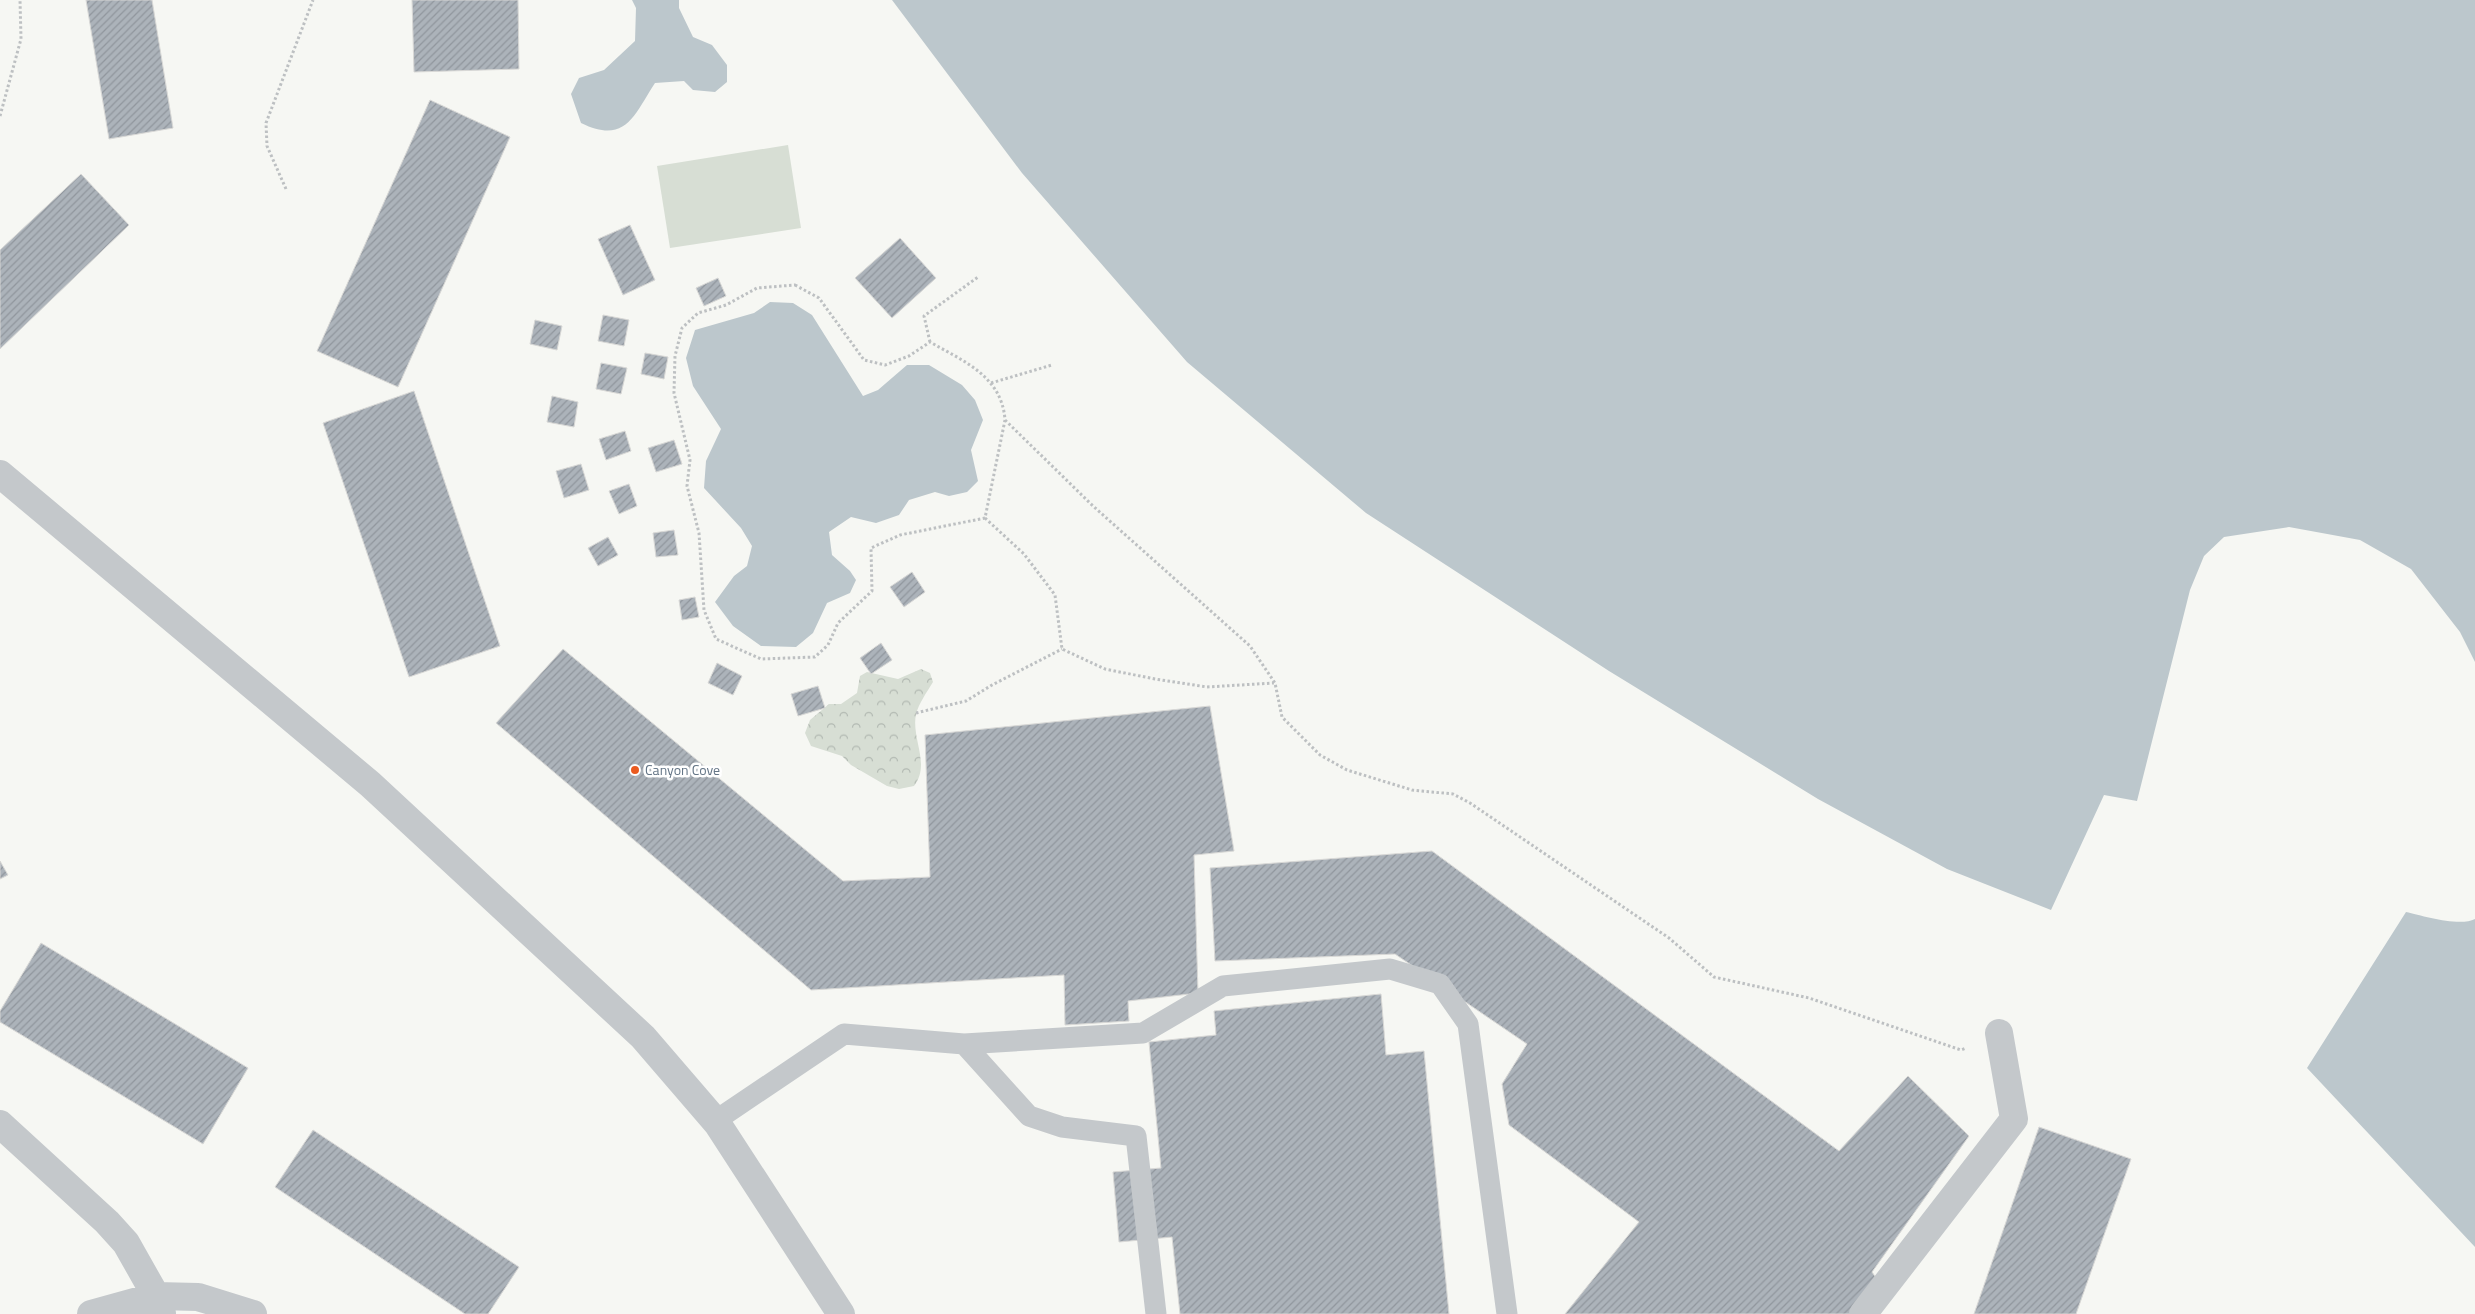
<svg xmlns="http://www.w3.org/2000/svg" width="2475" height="1314" font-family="'Titillium Web',sans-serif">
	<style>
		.forest { fill: url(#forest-crowns) }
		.pitch { fill: #d7ded4 }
		.water { fill: #bcc7cc }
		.building { fill: url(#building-hatch); stroke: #d8d8d6 }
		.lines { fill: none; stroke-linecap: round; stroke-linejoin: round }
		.path { stroke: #bdc0c2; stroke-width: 3; stroke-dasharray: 2.5 2.5; stroke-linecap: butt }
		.lane { stroke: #c4c8cb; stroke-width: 21 }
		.street { stroke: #c4c8cb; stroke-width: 28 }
		.poi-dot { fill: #ea5a1f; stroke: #fff; stroke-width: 2 }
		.labels { text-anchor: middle; stroke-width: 5; stroke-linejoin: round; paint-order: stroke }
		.poi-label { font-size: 14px; fill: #647586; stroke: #fff; text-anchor: start }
	</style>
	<defs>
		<pattern id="forest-crowns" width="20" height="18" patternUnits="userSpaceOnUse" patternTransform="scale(1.25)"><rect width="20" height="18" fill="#d7ded4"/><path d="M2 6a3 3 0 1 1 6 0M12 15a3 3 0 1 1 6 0" fill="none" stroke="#b2b9b2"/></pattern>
		<pattern id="building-hatch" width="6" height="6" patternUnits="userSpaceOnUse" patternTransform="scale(1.25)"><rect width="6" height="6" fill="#acb3ba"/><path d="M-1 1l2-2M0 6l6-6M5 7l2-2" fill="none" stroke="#90969d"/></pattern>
	</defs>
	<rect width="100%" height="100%" fill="#f6f7f3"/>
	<path class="forest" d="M921 669 930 673 933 682C927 692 919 703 916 714 911 739 931 764 914 786L899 789 887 786 851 765 842 756 811 746 805 733 810 720 829 704H841L857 693 860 676 867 672 898 679Z"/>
	<path class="pitch" d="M788 145 801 228 670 248 657 166Z"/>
	<path class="water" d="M632 0H679V8L693 37 712 45 727 65V82L715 92 693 90 684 81 655 83C634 115 626 145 581 123L571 94 579 78 604 70 635 41 636 8Z
		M892 0H2475V662L2460 632 2411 569 2360 540 2289 527 2224 537 2204 556 2190 590 2137 801 2104 795 2051 910 1947 869 1818 799 1609 671 1366 513 1187 362 1022 173Z
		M770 302 793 303 812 315 863 396 878 390 907 365H929L962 385 975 400 983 420 971 450 978 481 967 492 949 496 935 492 909 500 899 515 876 523 851 517 829 532 832 555 850 571 856 580 850 593 827 603 813 633 796 647 761 646 733 626 715 602 734 576 747 566 752 546 741 528 704 488 706 461 721 429 693 386 686 358 695 330 754 313Z
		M2406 912C2423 916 2460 927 2475 919V1247L2307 1068Z"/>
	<path class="building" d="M86 0H152L173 128 109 139Z
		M412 0H518L519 69 414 72Z
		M430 100 510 137 398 387 317 351Z
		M81 174 129 225 0 349V250Z
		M630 225 655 280 623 295 598 239Z
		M900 238 936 278 892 318 855 278Z
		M718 278 726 296 704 306 696 288Z
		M603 315 629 320 624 346 598 341Z
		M535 320 562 326 557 350 530 344Z
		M645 353 668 357 664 379 641 374Z
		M601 363 627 368 621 394 596 389Z
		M414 391 500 646 409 677 323 423Z
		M552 396 578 402 574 427 547 422Z
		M625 431 631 451 606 460 599 439Z
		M674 440 682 464 656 472 648 448Z
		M581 464 589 490 564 498 556 471Z
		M629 484 637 506 619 514 609 491Z
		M674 530 678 555 656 557 653 533Z
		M608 537 618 555 598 566 588 548Z
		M912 572 925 592 904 607 890 587Z
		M695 597 699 617 682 620 679 600Z
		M881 643 892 660 871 674 860 658Z
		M563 649 843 881 930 877 925 735 1210 706 1234 851 1194 855 1198 993 1128 1001 1129 1021 1065 1025 1064 975 811 990 496 723Z
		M717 663 742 676 733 695 708 683Z
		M818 686 825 708 798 716 791 694Z
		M1432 851 1839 1151 1908 1076 1969 1136 1872 1272 1881 1285 1857 1314H1565L1639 1222 1509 1125 1502 1084 1527 1044 1395 954 1215 961 1210 868Z
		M0 861 8 875 0 879Z
		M41 943 248 1068 203 1144 0 1022V1011Z
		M1381 994 1386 1055 1424 1051 1449 1314H1180L1172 1237 1119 1242 1113 1172 1161 1168 1149 1042 1216 1035 1214 1011Z
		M2039 1127 2131 1159 2076 1314H1974Z
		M313 1130 519 1267 488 1314H465L275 1187Z"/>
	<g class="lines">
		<path class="path" d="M0 116 21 39 20 0
			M286 189 267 146 266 123 313 0
			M795 285 819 298 864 360 885 365 909 356 930 342C963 361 1002 376 1005 420L985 518 900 535 871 548 872 591 838 623 828 645 815 657 761 659 716 639 704 610 699 533 687 486 690 460 674 393 675 356 682 328 698 313 726 305 757 288Z
			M930 342 924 316 978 277
			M991 383 1052 365
			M1005 420 1093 506 1250 646 1275 683 1282 717 1320 755 1347 770 1412 790 1453 794 1470 803 1669 938 1714 977 1809 998 1961 1050 1966 1048
			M985 518 1024 554 1055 595 1062 649 1105 669 1155 679 1207 687 1274 683
			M916 713 966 701 992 685 1062 649"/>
		<path class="lane" d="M964 1044 1029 1116 1062 1127 1136 1136 1156 1314
			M715 1121 844 1034 964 1044 1143 1033 1223 986 1390 969 1440 984 1468 1024 1507 1314"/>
		<path class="street" d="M0 474 370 784 643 1037 717 1123 841 1314
			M0 1124 107 1222 126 1243 156 1296 162 1314
			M91 1314 156 1296 198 1297 253 1314
			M1863 1314 2014 1119 1999 1033"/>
	</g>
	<circle class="poi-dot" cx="635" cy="770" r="5"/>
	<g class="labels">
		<g class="poi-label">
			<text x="645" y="775">Canyon Cove</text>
		</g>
	</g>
</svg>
